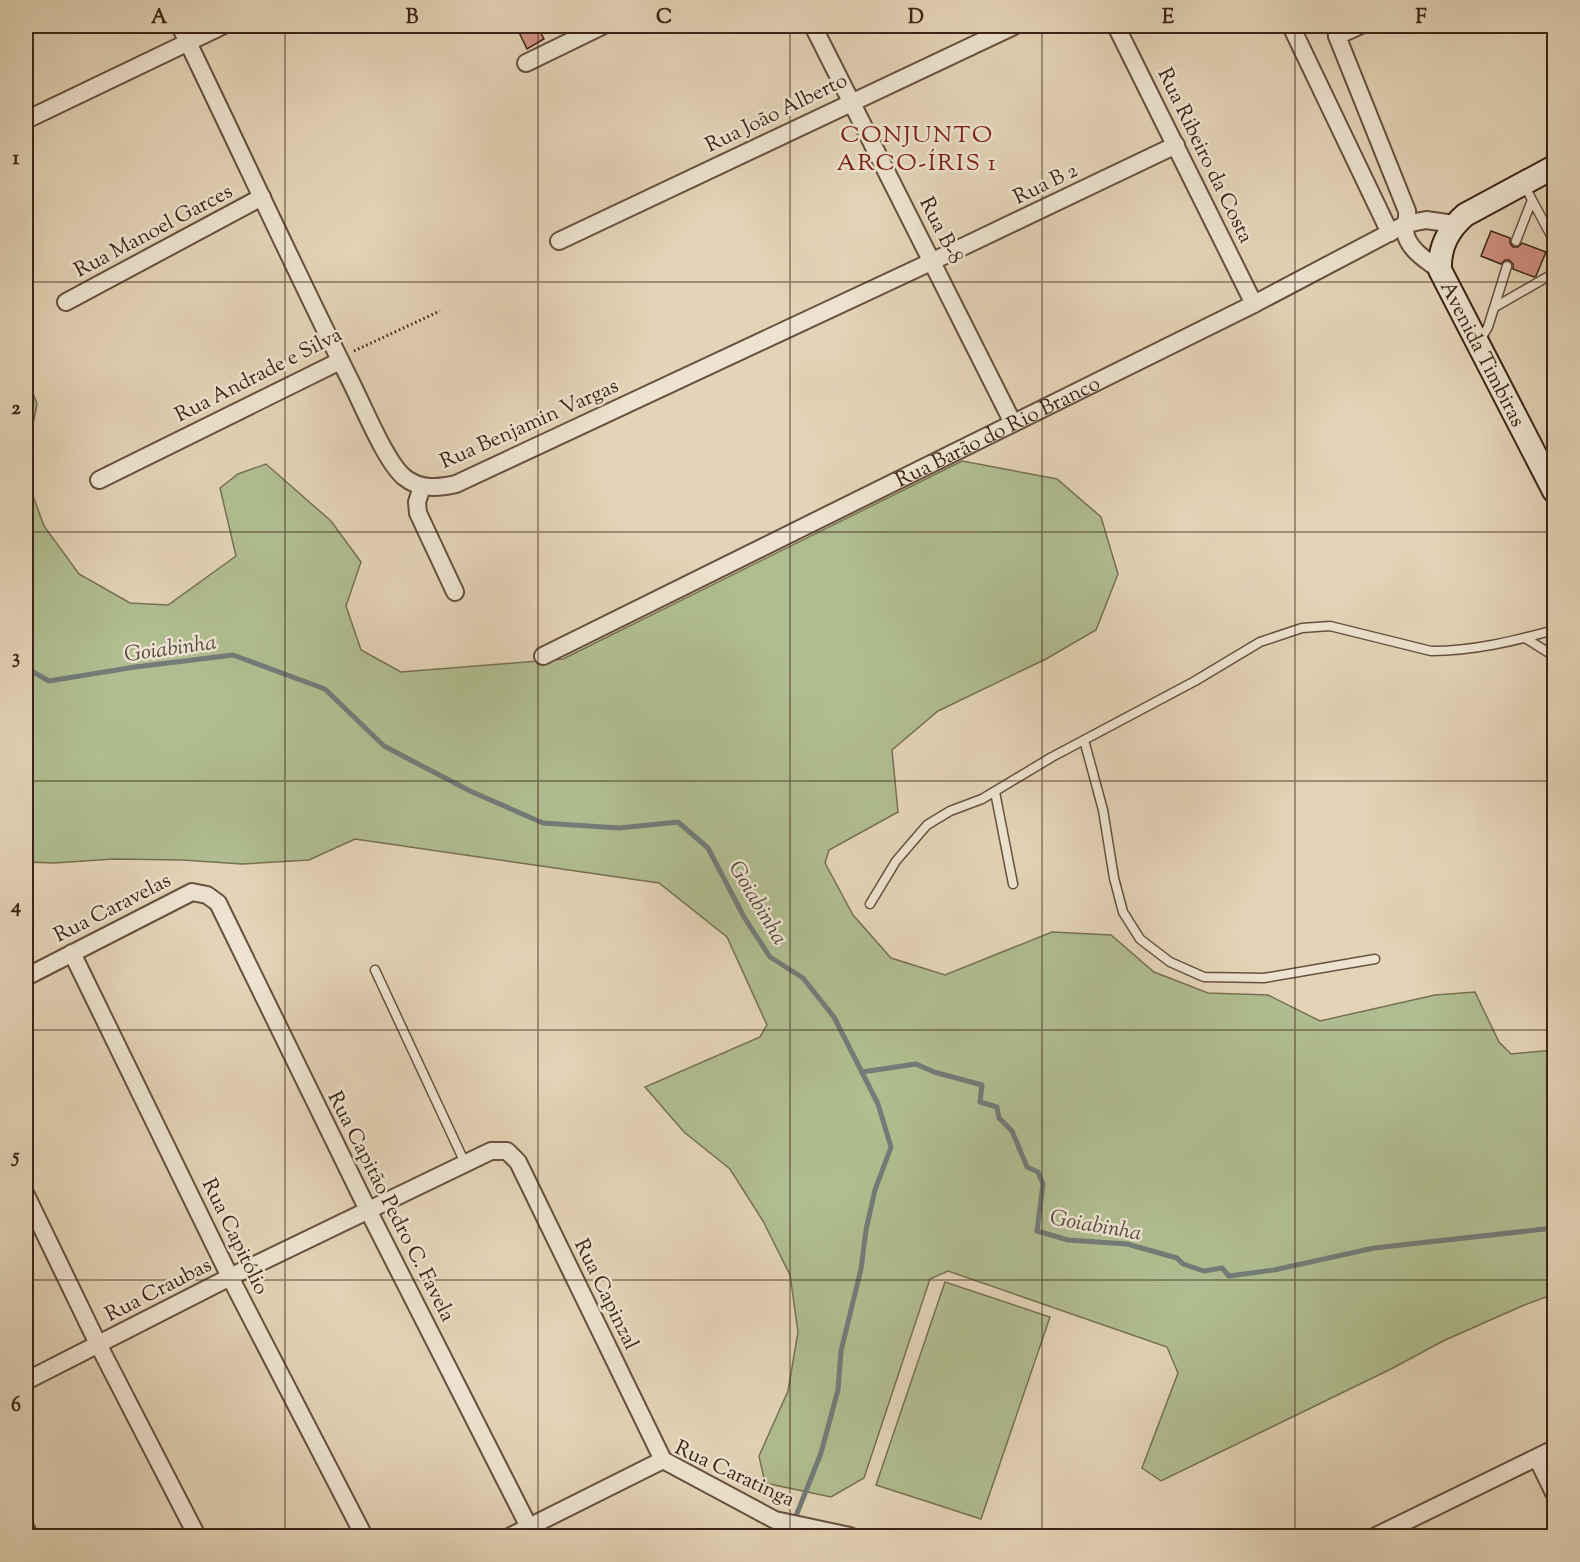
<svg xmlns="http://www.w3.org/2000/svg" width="1580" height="1562" font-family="'Sorts Mill Goudy',serif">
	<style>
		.green { fill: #b0bd90; stroke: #767053; stroke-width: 1.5 }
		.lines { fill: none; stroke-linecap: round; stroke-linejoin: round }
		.stream { stroke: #747b78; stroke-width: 5 }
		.building { fill: #d19181; stroke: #3c2416; stroke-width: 1.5 }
		.lane-casing { stroke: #66503e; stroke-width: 11 }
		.street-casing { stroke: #66503e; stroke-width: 20 }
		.secondary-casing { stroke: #3c2416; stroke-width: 26 }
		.path { stroke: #3c2416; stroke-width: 3; stroke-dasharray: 1.5 3; stroke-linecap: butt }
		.lane { stroke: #ede3d0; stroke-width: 8 }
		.street { stroke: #ede3d0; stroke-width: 16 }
		.secondary { stroke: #ede3d0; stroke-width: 22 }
		.grid { fill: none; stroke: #3c2416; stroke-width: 1.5; stroke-opacity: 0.55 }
		.labels { text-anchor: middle; stroke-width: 5; stroke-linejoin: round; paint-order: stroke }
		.street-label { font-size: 21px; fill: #3c2416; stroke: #ede3d0 }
		.water-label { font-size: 22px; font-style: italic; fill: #54483f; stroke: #ede3d0 }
		.quarter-label { font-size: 24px; letter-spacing: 1.5px; fill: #7a1f14; stroke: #ede3d0 }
		.neatline { fill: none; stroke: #3c2416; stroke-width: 2 }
		.grid-label { font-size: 20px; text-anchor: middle; font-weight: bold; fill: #3c2416 }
	</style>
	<rect width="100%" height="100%" fill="#e3d4b7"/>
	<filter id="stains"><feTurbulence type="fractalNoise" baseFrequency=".00333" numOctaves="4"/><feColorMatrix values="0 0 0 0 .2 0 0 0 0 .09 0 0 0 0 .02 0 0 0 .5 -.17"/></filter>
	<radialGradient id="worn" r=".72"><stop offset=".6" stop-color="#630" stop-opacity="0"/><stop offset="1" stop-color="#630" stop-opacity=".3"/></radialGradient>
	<path class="green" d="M26 374 37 404 26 460Z
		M962 461 1057 479 1101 517 1118 574 1096 630 1046 659 938 711 892 750 898 812 829 850 825 863 853 915 891 958 945 975 1052 932 1111 935 1154 972 1208 993 1268 995 1320 1021 1435 995 1475 992 1499 1042 1511 1054 1554 1050V1294L1522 1306 1443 1341 1393 1368 1161 1481 1142 1468 1178 1373 1167 1347 948 1271 930 1279 864 1478 831 1497 765 1483 759 1456 788 1391 798 1332 790 1275 763 1221 730 1169 684 1132 645 1087 760 1037 767 1025 727 937 659 883 355 839 309 860 242 864 182 860 114 859 54 863 26 862V477L44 526 79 574 130 603 168 605 236 556 220 488 238 474 266 464 331 521 361 562 346 606 361 650 401 672 563 659Z
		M945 1282 1050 1317 981 1519 876 1485Z"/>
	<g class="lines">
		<path class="stream" d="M26 668 49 681 135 667 233 655 325 689 384 746 470 791 543 823 619 828 678 822 708 848 744 917 770 957 803 978 834 1017 878 1104 891 1147 875 1190 866 1230 861 1269 841 1351 838 1390 821 1453 788 1536
			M862 1072 916 1064 934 1072 982 1085 980 1102 997 1107 999 1118 1012 1131 1027 1167 1038 1172 1043 1184 1037 1231 1068 1240 1127 1244 1177 1258 1183 1264 1204 1271 1222 1268 1229 1276 1274 1270 1374 1248 1554 1228"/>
	</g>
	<path class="building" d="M516 26H537L544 39 527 49Z
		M1491 231 1510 238V243L1513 247H1518L1522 243 1546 252 1536 276 1534 277 1513 269V264L1509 260H1505L1501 264 1481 256Z"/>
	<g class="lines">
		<defs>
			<path id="lane" d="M1532 200 1554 241
				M1516 241 1532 200 1525 186
				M1495 307 1554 273
				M1479 342 1488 327 1507 266
				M1525 638 1554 656
				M1084 740 1103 810 1114 878 1123 912 1140 939 1170 962 1204 977 1264 978 1375 959
				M995 792 1013 884
				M870 904 896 861 927 825 950 811 982 799 1052 757 1195 681 1260 642 1302 628 1330 626 1431 651C1473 651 1515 641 1554 630
				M375 970 465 1163"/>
			<g id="street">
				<path d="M180 26C237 143 291 262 349 378 362 403 385 461 404 477 420 490 438 488 456 484L933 261 1176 145"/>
				<path d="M813 26 1013 423"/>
				<path d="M1116 26 1254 304"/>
				<path d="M1291 26 1390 233"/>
				<path d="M1336 26 1337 36 1407 211C1408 218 1405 224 1405 230 1406 248 1427 261 1440 270"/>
				<path d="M1337 36 1359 26"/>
				<path d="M526 63 602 26"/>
				<path d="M26 120 222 26"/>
				<path d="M559 241 1014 26"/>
				<path d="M66 302 262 197"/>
				<path d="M99 480 340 361"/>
				<path d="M422 487 417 502 418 513 455 592"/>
				<path id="s1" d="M543 656 1254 304 1406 224 1426 220 1454 224"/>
				<path d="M72 953 230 1277 364 1536"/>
				<path d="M26 977 192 892 207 895 218 903 368 1210 529 1527"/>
				<path d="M26 1195 98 1344 197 1536"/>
				<path d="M26 1381 230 1277 491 1151H507L518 1162 663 1460"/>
				<path d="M1537 1458 1554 1493"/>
				<path d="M663 1460 775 1520 850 1536"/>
				<path d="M26 1529 29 1536"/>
				<path d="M511 1536 663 1460"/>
				<path d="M1376 1536 1554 1449"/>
			</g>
			<g id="secondary">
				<path id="s2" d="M1554 167 1465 215C1448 230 1439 247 1440 270L1554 491"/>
			</g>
		</defs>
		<use href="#lane" class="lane-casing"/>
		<use href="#street" class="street-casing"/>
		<use href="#secondary" class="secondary-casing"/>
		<path class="path" d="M354 351 440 311"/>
		<use href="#lane" class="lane"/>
		<use href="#street" class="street"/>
		<use href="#secondary" class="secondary"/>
	</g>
	<path class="grid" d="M285 26V1536M538 26V1536M790 26V1536M1042 26V1536M1295 26V1536M26 282H1554M26 532H1554M26 781H1554M26 1030H1554M26 1280H1554"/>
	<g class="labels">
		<g class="street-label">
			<text transform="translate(776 112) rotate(-26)" y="7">Rua João Alberto</text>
			<text transform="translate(1206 155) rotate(64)" y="7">Rua Ribeiro da Costa</text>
			<text transform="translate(1045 183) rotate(-26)" y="7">Rua B 2</text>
			<text transform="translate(153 230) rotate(-28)" y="7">Rua Manoel Garces</text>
			<text transform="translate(942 230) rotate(63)" y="7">Rua B-8</text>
			<text dy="7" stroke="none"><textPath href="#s2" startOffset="258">Avenida Timbiras</textPath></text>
			<text transform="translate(258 374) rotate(-27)" y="7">Rua Andrade e Silva</text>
			<text transform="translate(529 423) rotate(-24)" y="7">Rua Benjamin Vargas</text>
			<text dy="7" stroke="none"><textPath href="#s1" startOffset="507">Rua Barão do Rio Branco</textPath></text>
			<text transform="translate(112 907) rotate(-27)" y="7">Rua Caravelas</text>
			<text transform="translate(392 1206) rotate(63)" y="7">Rua Capitão Pedro C. Favela</text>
			<text transform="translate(236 1236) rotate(64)" y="7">Rua Capitólio</text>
			<text transform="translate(158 1289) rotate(-27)" y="7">Rua Craubas</text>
			<text transform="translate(607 1294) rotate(64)" y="7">Rua Capinzal</text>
			<text transform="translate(735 1473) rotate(25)" y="7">Rua Caratinga</text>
		</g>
		<g class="water-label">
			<text transform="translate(170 647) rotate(-8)" y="8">Goiabinha</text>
			<text transform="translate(759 902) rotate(59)" y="8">Goiabinha</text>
			<text transform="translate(1096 1224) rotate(10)" y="8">Goiabinha</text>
		</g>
		<g class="quarter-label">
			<text x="917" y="142">CONJUNTO<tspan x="917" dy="28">ARCO-ÍRIS 1</tspan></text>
		</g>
	</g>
	<rect width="1580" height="1562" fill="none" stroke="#e3d4b7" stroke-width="66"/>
	<rect x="33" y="33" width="1514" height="1496" class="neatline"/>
	<g class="grid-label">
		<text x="159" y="23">A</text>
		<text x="412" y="23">B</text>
		<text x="664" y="23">C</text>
		<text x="916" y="23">D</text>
		<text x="1168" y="23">E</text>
		<text x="1421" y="23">F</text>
		<text x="16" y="164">1</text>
		<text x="16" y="414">2</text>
		<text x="16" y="663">3</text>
		<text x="16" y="912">4</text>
		<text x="16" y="1162">5</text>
		<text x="16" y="1411">6</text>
	</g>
	<rect width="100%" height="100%" filter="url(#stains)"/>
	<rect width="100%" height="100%" fill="url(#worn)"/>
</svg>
